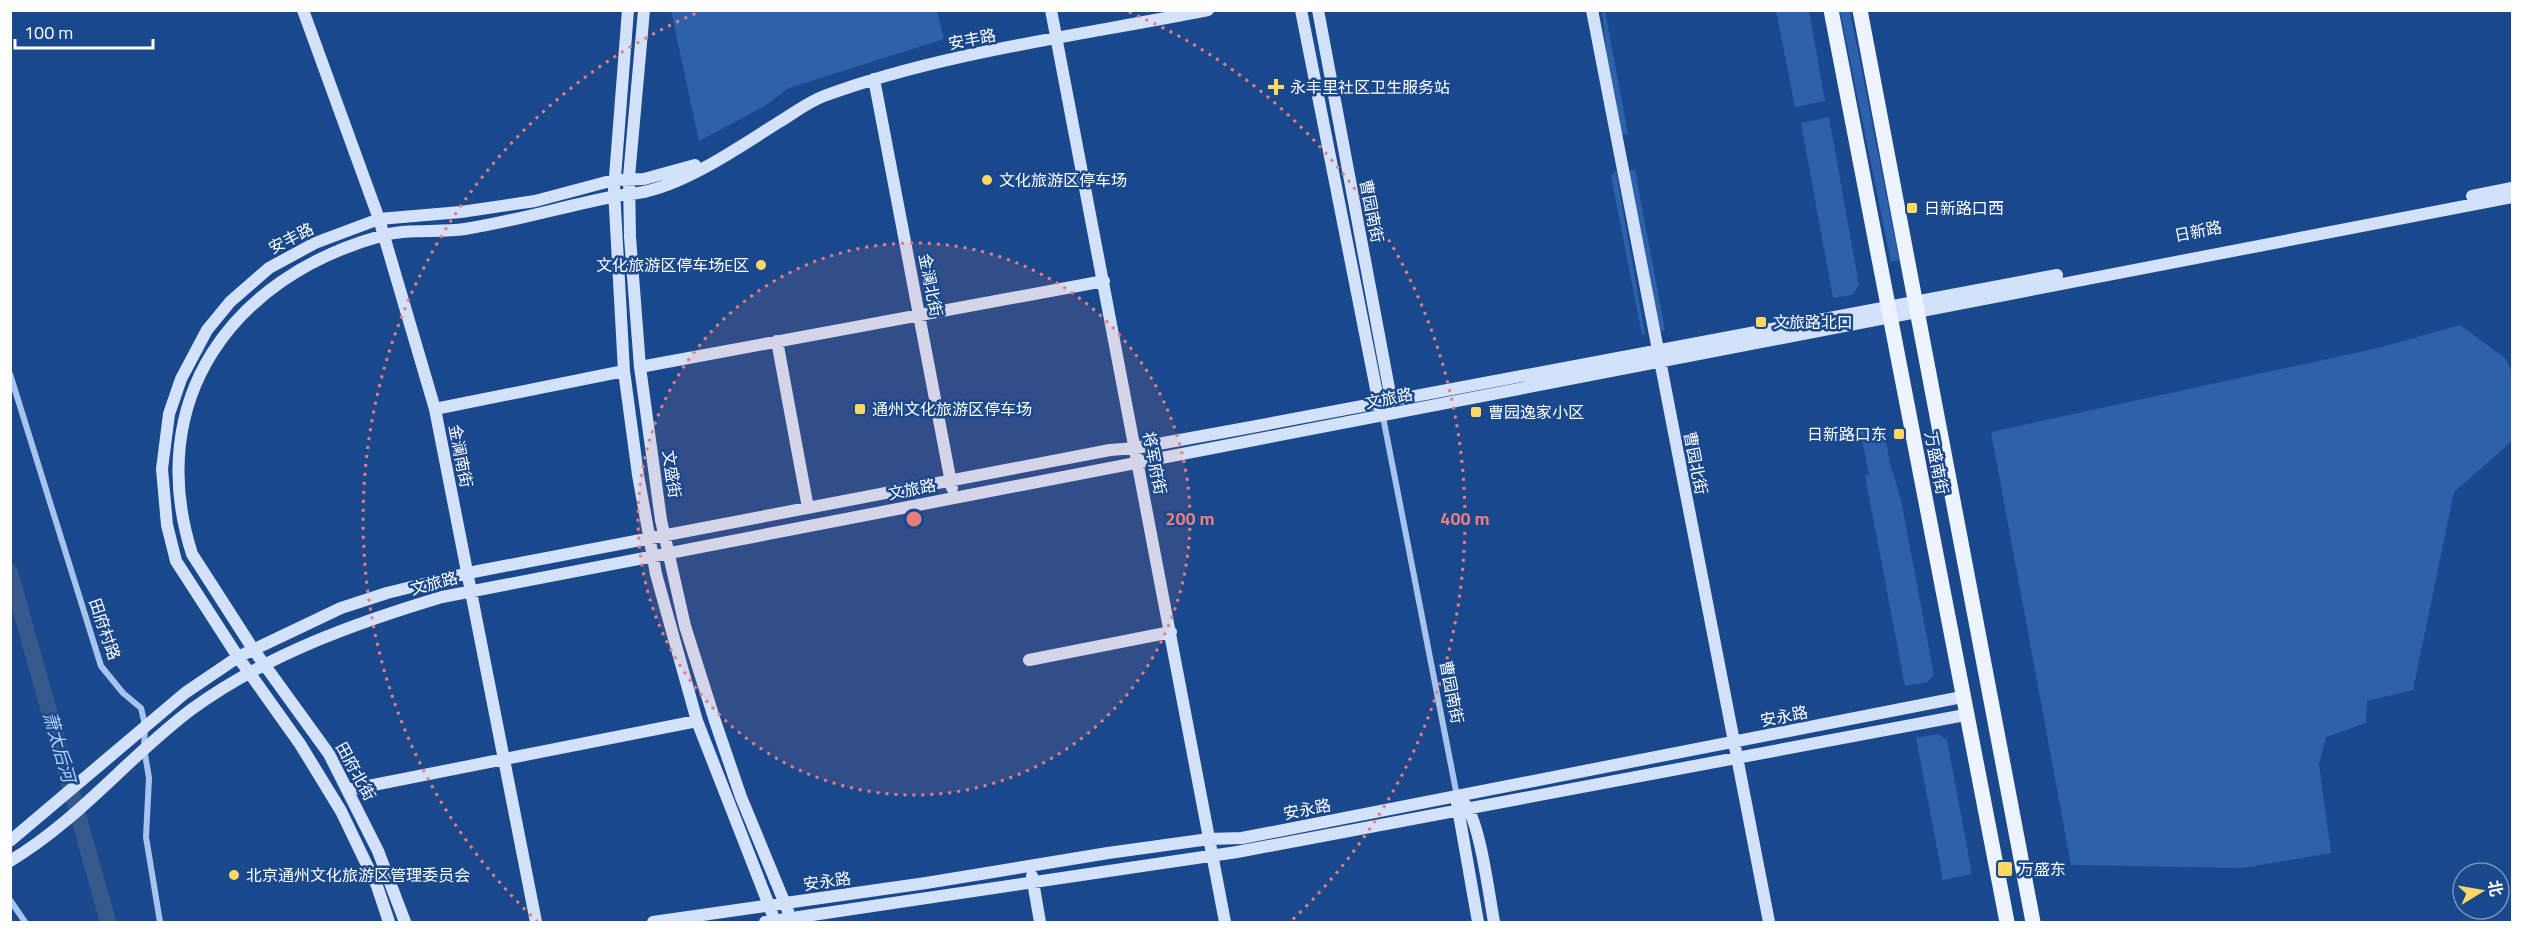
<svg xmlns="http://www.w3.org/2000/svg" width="2523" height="933" font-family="'Titillium Web','Noto Sans SC',sans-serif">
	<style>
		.green { fill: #2d61ab }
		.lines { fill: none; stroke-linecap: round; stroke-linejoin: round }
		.river { stroke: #38598b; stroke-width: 16 }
		.street { stroke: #a6c4ee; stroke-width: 6 }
		.secondary { stroke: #d3e2fa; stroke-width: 12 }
		.primary { stroke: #edf3ff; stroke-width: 15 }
		.ring { fill: none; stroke: #e67e7e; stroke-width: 3; stroke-dasharray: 3 6 }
		.poi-dot { fill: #ffd763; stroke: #1a488d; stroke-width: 2 }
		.labels { text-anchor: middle; stroke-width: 5; stroke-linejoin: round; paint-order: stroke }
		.street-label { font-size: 16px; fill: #fff; stroke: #1a488d }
		.poi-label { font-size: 16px; fill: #fff; stroke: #1a488d; text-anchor: start }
		.water-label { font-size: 18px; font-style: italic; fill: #b2cef5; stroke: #1a488d }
		.centre { fill: #e67e7e; stroke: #1a488d; stroke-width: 3 }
		.ring-label { font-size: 18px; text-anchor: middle; font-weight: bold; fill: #e67e7e; stroke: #1a488d; stroke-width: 5; stroke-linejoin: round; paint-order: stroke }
	</style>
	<rect width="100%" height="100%" fill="#1a488d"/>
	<path class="green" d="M671 11H937L944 39 789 88 765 106 699 141Z
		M1602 11H1605L1628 134 1622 135 1607 57Z
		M1776 11H1809L1825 101 1795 107Z
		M1840 11H1850L1899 260 1891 262Z
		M1829 117 1859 285 1852 295 1833 298 1801 123Z
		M1635 170 1665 330 1660 331 1629 171Z
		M1616 171 1645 334 1642 335 1611 176Z
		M2460 325 2506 359 2512 373V441L2454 492 2413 690 2367 701 2366 723 2326 737 2319 764 2331 853 2243 868 2071 865 1991 432 2378 348Z
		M1883 425 1890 464 1901 500 1934 675 1927 682 1905 686 1865 476 1869 475 1860 429Z
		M1937 734 1947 740 1972 874 1943 880 1916 738Z"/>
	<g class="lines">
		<path class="river" d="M10 572 108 922"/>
		<path class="street" d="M10 374 101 666 123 693 141 708 145 725 144 748 149 778 146 837 160 922
			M1383 417 1457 796
			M10 900 25 922"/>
		<path class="secondary" d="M303 10 379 219 435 409 536 922
			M628 10 614 190 624 371 638 475 656 574 697 721 772 913
			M644 10 629 177 630 237 640 367 661 520 685 626 715 721 741 797 788 911
			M1051 10 1225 922
			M1301 10 1380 409
			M1318 10 1391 399 1388 405
			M1592 10 1769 922
			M874 79 952 488
			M2472 196 2512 188
			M777 341 808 508
			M640 367 1104 281
			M435 409 624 371
			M1029 660 1171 632
			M348 790 697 721
			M1457 803 1478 922
			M1464 803C1480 820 1489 896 1494 922
			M10 841 185 693 238 657 341 608 387 593 468 573 1110 450 1136 448 1246 428 2057 275
			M10 861C79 820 129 756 192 709 266 655 355 623 442 597L2512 197
			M1032 876 1040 922
			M389 922 377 886 341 811 300 744 238 657 176 561 167 525 162 469 169 414 181 379 207 330 230 302 269 268 315 243 379 219 461 212 535 201 614 180 644 179 695 165
			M405 922 378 851 329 754 253 649 192 554C143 400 232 277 381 236 407 228 438 233 465 229 516 221 565 206 616 196 627 194 638 194 648 191 692 180 741 146 779 122 794 113 808 102 824 96 943 52 1083 35 1208 10
			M653 922 926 883 1108 853 1209 839 1242 838 1962 697
			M765 922 1237 852 1965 715"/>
		<path class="primary" d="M1831 10 2007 922
			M1860 10 2033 922"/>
	</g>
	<circle cx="914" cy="519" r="276" fill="#e67e7e" fill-opacity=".12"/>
	<g class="ring">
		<circle cx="914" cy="519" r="276"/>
		<path d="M538 922A551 551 0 0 1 699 12M1129 12A551 551 0 0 1 1290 922"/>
	</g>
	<g class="poi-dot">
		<path d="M1273 78h6v6h6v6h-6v6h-6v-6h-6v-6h6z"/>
		<circle cx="987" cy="180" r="6"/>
		<rect x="1906" y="202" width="12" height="12" rx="3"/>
		<circle cx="761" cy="265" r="6"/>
		<rect x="1755" y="316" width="12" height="12" rx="3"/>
		<rect x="854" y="403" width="12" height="12" rx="3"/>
		<rect x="1470" y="406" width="12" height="12" rx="3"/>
		<rect x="1893" y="428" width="12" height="12" rx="3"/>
		<rect x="1997" y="861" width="16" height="16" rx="3"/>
		<circle cx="234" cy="875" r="6"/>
	</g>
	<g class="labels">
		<g class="street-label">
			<text transform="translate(972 39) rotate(-11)" y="6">安丰路</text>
			<text transform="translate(1372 211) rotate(79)" y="6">曹园南街</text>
			<text transform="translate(2198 231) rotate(-11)" y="6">日新路</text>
			<text transform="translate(291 238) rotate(-27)" y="6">安丰路</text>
			<text transform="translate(931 285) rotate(79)" y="6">金澜北街</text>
			<text transform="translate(1389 398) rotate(-11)" y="6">文旅路</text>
			<text transform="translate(461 456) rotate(79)" y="6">金澜南街</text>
			<text transform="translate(1155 463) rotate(79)" y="6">将军府街</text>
			<text transform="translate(1696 463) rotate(79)" y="6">曹园北街</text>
			<text transform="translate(1937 463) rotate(79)" y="6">万盛南街</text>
			<text transform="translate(672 474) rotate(82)" y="6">文盛街</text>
			<text transform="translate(912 489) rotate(-11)" y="6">文旅路</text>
			<text transform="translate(434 583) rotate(-15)" y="6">文旅路</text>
			<text transform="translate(105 629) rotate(71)" y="6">田府村路</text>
			<text transform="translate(1452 692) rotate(79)" y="6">曹园南街</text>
			<text transform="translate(1784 716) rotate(-11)" y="6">安永路</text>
			<text transform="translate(356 771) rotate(61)" y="6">田府北街</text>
			<text transform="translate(1307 809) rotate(-11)" y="6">安永路</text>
			<text transform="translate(827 881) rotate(-8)" y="6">安永路</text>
		</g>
		<g class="poi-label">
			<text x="1290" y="93">永丰里社区卫生服务站</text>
			<text x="999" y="186">文化旅游区停车场</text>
			<text x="1924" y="214">日新路口西</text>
			<text x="749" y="271" text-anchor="end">文化旅游区停车场E区</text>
			<text x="1773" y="328">文旅路北口</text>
			<text x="872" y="415">通州文化旅游区停车场</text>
			<text x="1488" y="418">曹园逸家小区</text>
			<text x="1887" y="440" text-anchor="end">日新路口东</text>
			<text x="2018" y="875">万盛东</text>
			<text x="246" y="881">北京通州文化旅游区管理委员会</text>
		</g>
		<g class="water-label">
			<text transform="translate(59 747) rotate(74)" y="6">萧太后河</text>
		</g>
	</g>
	<circle cx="914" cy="519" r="9" class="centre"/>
	<g class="ring-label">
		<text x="1190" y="525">200 m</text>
		<text x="1465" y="525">400 m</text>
	</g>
	<rect width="2523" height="933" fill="none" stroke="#ffffff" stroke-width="24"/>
	<g transform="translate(2481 891) rotate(79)"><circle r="28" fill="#1a488d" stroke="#7691bb" stroke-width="1.5"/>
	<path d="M0-4.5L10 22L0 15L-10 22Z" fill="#ffd763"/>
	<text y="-9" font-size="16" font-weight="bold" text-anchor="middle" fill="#ffffff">北</text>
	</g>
	<path d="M15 39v9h138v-9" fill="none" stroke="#ffffff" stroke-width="3"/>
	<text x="24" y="39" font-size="18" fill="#ffffff" stroke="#1a488d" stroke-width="4.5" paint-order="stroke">100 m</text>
</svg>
